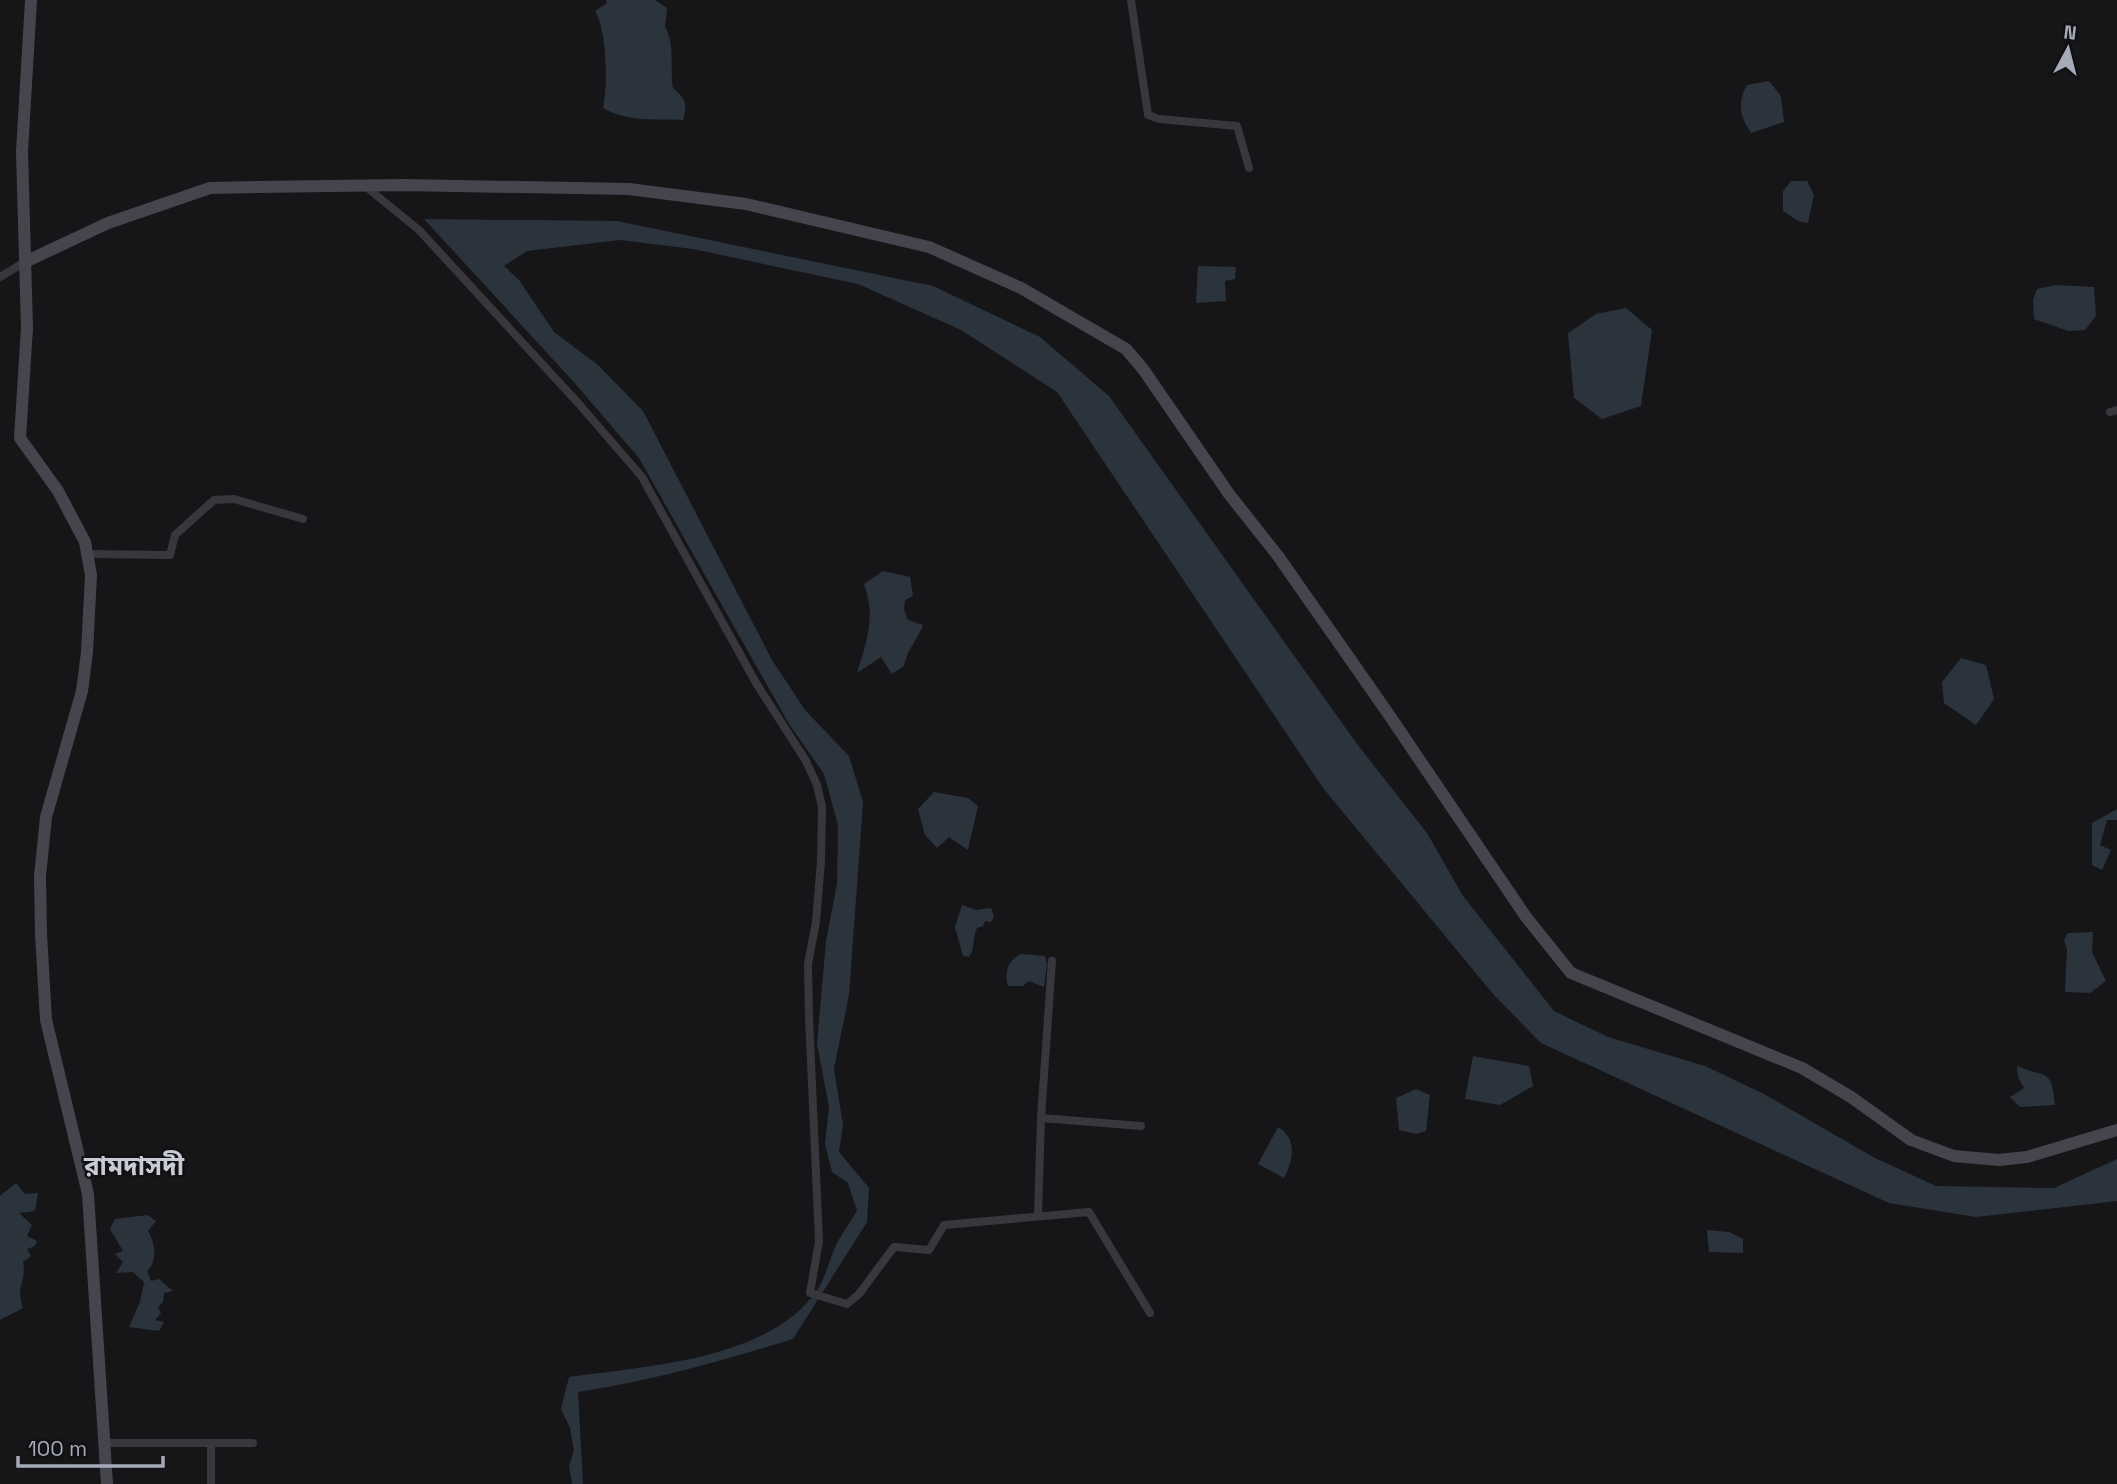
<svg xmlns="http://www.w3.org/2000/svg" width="2117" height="1484" font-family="'Space Grotesk','Noto Sans Bengali',sans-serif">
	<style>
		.water { fill: #2b333d }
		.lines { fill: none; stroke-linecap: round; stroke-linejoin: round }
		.street { stroke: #37373d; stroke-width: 8 }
		.secondary { stroke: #45464d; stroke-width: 12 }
		.labels { text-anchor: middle; stroke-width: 5; stroke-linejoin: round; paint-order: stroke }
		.quarter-label { font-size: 26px; font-weight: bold; fill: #c8cbd4; stroke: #111113 }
	</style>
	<rect width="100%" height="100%" fill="#161618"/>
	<path class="water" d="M606 0H655L667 8 665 27C675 43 670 69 673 88 685 98 688 104 683 120 656 119 627 122 603 108 608 84 607 30 595 11L607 3Z
		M1769 81 1781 96 1784 122 1751 133C1740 117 1737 102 1747 85Z
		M1791 181H1807L1814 195 1808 223 1798 221 1783 211V191Z
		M424 219 617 221 933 286 1040 337 1109 396 1357 744 1427 833 1463 896 1554 1011 1608 1037 1705 1066 1764 1094 1873 1157 1936 1186 2054 1188 2117 1159V1201L1976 1217 1889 1203 1541 1043 1493 994 1323 788 1057 392 961 330 858 284 693 249 620 240 527 251 504 266 519 280 554 332 598 365 643 411 772 660 805 710 849 756 863 802 849 995 834 1069 843 1125 839 1152 869 1188 867 1222 793 1339C722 1361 652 1381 578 1392L583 1484H572L569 1466 574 1451 570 1428 561 1409 569 1377C646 1366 773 1360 819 1287 827 1274 830 1257 837 1243 843 1232 850 1222 857 1211L848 1183 832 1172 825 1144 829 1107 817 1044 826 941 837 884 838 825 824 774 789 724 639 458 572 380Z
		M1198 266 1236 267 1235 279 1225 281 1226 301 1196 303Z
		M2055 285 2094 287 2096 316 2085 330 2068 331 2034 319 2033 300 2037 289Z
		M1626 308 1652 330 1641 406 1602 419 1574 398 1568 333 1596 314Z
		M883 571 910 577 913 596 905 600 904 610 908 620 923 625C917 641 907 649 904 666L892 674 881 657 857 673C867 641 876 616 864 584Z
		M1961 658 1986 665 1994 699 1976 725 1944 703 1942 682Z
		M934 792 968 798 978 806 968 850 949 837 937 848 925 835 918 809Z
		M2117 809V820H2107L2100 845 2111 850 2102 870 2092 865V823Z
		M962 905 976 910 991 908 994 916 991 922 985 921 983 926 977 928C972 938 976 946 969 957L963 956 955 927Z
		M2093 932 2092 952 2106 981 2090 993 2065 992 2067 949 2064 940 2068 933Z
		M1022 954 1045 956 1047 964 1044 987 1029 981 1023 986H1008C1004 973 1008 959 1022 954Z
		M1473 1056 1529 1066 1533 1086 1500 1105 1465 1099Z
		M2017 1066C2047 1079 2051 1067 2055 1105L2020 1107 2010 1097 2024 1088 2018 1077Z
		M1416 1089 1430 1095 1426 1131 1416 1134 1399 1130 1396 1098Z
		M1278 1127C1298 1138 1293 1161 1284 1178L1258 1164Z
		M16 1183 25 1194 38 1193 35 1211 19 1213 32 1225 27 1236 37 1241 35 1246 27 1249 31 1256 23 1262C27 1283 15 1285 23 1308L0 1320V1196Z
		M148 1215 156 1221 148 1231C155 1243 158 1261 147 1271L151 1281 159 1279 173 1291 164 1293 163 1302 158 1307 161 1313 155 1320 164 1322 159 1331 129 1327 140 1302 144 1282 133 1272 116 1273 123 1262 115 1254 123 1251 110 1229 115 1219Z
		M1707 1230 1729 1232 1743 1239V1253L1709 1252Z"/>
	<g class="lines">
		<path class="street" d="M1131 0 1148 115 1159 119 1237 126 1249 168
			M365 186 419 230 579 404 642 477 756 683 806 761 817 785 822 807 821 861 816 922 808 964 809 1017 819 1241 810 1293 847 1304 859 1294 894 1247 929 1250 944 1225 1089 1212 1150 1313
			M0 277 25 262
			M2110 412 2117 410
			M87 554 170 555 175 535 214 500 234 499 303 519
			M1041 1118 1141 1126
			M1038 1215 1041 1118 1052 961
			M105 1443H253
			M211 1484V1443"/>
		<path class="secondary" d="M31 0 22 152 27 328 20 438 58 491 85 542 91 575 87 652 82 691 46 817 40 876 41 934 46 1020 88 1194 107 1484
			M25 262 108 223 210 188 258 187 402 185 629 189 746 204 929 247 1021 288 1126 349 1143 369 1229 494 1278 556 1385 709 1526 917 1571 973 1802 1068 1851 1097 1911 1140 1954 1156 1999 1160 2027 1157 2117 1130"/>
	</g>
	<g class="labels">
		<g class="quarter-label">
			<text x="134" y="1175">রামদাসদী</text>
		</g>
	</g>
	<g transform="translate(2068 49) rotate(7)" stroke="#111113" stroke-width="5" paint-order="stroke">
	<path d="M0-5L12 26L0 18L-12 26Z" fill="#a7abb9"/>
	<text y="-10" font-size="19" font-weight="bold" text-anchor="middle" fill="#a7abb9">N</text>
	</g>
	<path d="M18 1456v10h145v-10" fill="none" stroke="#a7abb9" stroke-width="3.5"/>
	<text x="28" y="1456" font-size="21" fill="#a7abb9" stroke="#111113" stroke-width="5" paint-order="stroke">100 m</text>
</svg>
